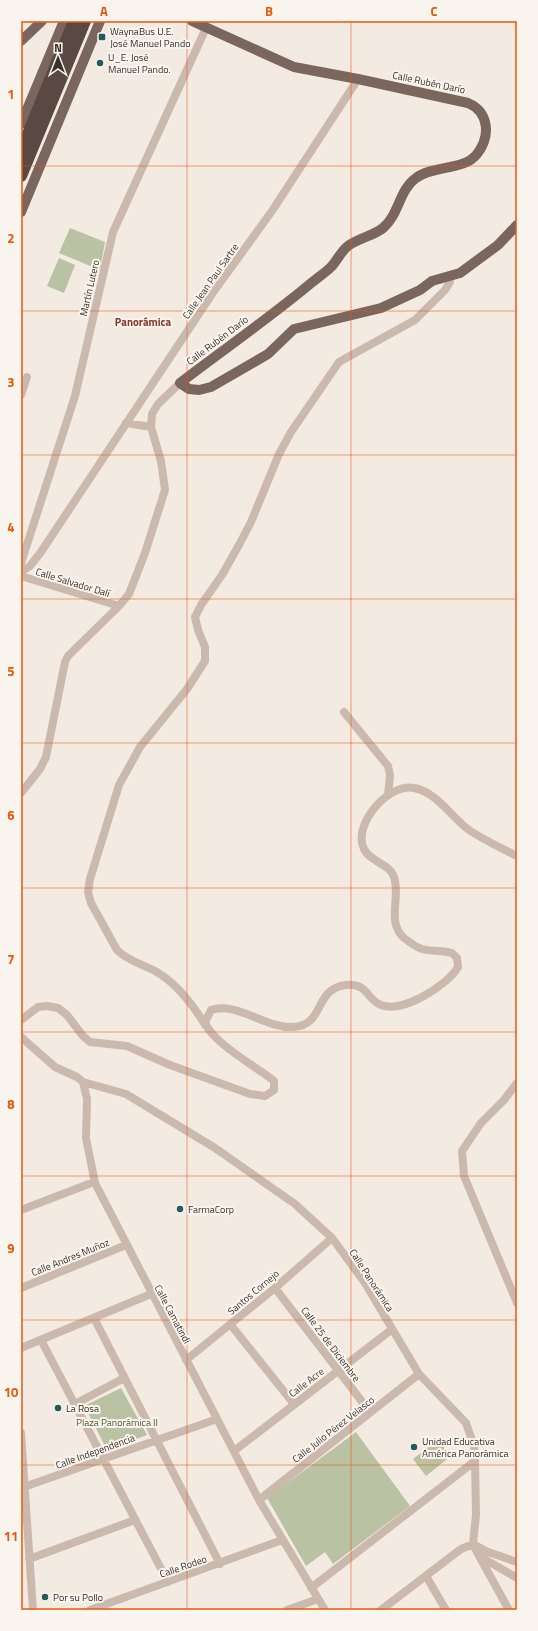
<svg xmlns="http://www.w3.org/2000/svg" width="538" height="1631" font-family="'Titillium Web',sans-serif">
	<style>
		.green { fill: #b9c2a2 }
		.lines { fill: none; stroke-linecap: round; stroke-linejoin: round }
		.minor { stroke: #cbb9ad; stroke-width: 8 }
		.major { stroke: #7b665e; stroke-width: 10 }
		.highway { stroke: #5a4943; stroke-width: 12 }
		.grid { fill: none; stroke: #e8590c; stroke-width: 1; stroke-opacity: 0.55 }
		.poi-dot { fill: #225b5b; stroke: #faf4ee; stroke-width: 1.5 }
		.labels { text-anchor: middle; stroke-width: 4; stroke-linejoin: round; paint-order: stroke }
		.poi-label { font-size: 10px; fill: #3a2f2c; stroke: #faf4ee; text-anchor: start }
		.street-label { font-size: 10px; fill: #3a2f2c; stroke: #faf4ee }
		.park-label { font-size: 10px; fill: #4c5830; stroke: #faf4ee }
		.neighbourhood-label { font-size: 11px; font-weight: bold; fill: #863827; stroke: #faf4ee }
		.neatline { fill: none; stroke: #e8590c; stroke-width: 1.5 }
		.grid-label { font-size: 13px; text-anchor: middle; font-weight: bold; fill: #e8590c }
	</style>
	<rect width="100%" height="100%" fill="#f3eae2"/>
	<path class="green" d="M70 228 105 242 100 270 59 253Z
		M59 258 75 265 64 293 47 286Z
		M121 1388 147 1435 109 1449 105 1446 85 1407 86 1405Z
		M356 1432 410 1506 333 1564 325 1552 306 1566 267 1498Z
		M438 1440 451 1456 426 1476 413 1459Z"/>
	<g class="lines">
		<path class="minor" d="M21 395 27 377
			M126 423 151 427
			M21 563 75 396 113 232 206 28
			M21 572 30 566 41 552 212 294 272 211 358 79
			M21 576 119 606
			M344 712 388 766 390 775 388 795
			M21 793 40 769 46 757 65 662 68 656 119 606 129 594 145 553 165 490 161 461 151 427 152 414 158 404 180 383
			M21 1020 38 1007 47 1006 58 1008 67 1015 83 1036 90 1042 127 1046 170 1065 250 1094 265 1096 274 1090V1081C257 1067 211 1042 205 1022L211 1010C236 1001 267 1029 293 1027 326 1025 313 989 346 985 368 983 367 1000 381 1005 402 1014 448 985 458 967L457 958 452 953C442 950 432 952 422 949 416 947 409 942 404 938 386 921 401 898 394 877 389 863 370 862 364 849 352 825 388 783 414 788 437 792 451 817 469 830 484 840 501 848 517 856
			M206 1026C193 1005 177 983 155 971 142 964 128 961 117 950L91 903 88 892 90 879 119 785 140 747 187 689 205 661V647L198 630 195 617 201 605 222 575 239 545 251 522 279 454 291 432 339 362 415 320 445 290 450 282 449 276
			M21 1037 55 1067 77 1077 83 1082 87 1099 86 1138 95 1183 259 1500 325 1610
			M83 1082 126 1094 215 1148 295 1204 332 1238 365 1283 419 1374 466 1423 474 1446 475 1461 476 1515 473 1544 479 1556 517 1578
			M517 1083 504 1100 481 1123 462 1151 464 1176 517 1303
			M21 1210 94 1182
			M21 1288 126 1245
			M275 1288 370 1412
			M94 1318 220 1564
			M230 1324 294 1404
			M41 1340 168 1582
			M21 1348 151 1294
			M186 1360 275 1288 332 1238
			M75 1404 124 1378
			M21 1433 33 1610
			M234 1451 391 1330
			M21 1488 217 1419
			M259 1500 419 1374
			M479 1556 509 1610
			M29 1559 135 1520
			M426 1576 446 1610
			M311 1588 475 1461
			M90 1610 282 1540
			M287 1610 318 1599
			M381 1610 461 1549 473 1544 488 1552 517 1562"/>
		<path class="major" d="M192 21 294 67 358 79 468 103C489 112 491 136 477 154 464 171 433 165 416 178 399 190 399 215 383 228 373 236 359 238 348 246 341 251 337 261 331 267 325 273 317 278 310 284 268 319 223 350 180 383L189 389 199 390 211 387 268 354 294 329 381 308 420 290 432 281 460 273 498 245 517 225
			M21 41 42 21
			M21 124 64 21
			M21 212 100 21"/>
		<path class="highway" d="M21 151 74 21
			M21 176 85 21"/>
	</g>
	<path class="grid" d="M187 21V1610M351 21V1610M21 166H517M21 311H517M21 455H517M21 599H517M21 743H517M21 888H517M21 1032H517M21 1176H517M21 1320H517M21 1465H517"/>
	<g class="poi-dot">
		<rect x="98" y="33" width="8" height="8" rx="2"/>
		<circle cx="100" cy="63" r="4"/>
		<circle cx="180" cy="1209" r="4"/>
		<circle cx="58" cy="1408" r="4"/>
		<circle cx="414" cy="1447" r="4"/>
		<circle cx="45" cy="1597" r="4"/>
	</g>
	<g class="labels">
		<g class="poi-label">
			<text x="110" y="35">WaynaBus U.E.<tspan x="110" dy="12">José Manuel Pando</tspan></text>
			<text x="108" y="61">U_E. José<tspan x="108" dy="12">Manuel Pando.</tspan></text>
			<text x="188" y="1213">FarmaCorp</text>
			<text x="66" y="1412">La Rosa</text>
			<text x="422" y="1445">Unidad Educativa<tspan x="422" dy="12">América Panorámica</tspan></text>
			<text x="53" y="1601">Por su Pollo</text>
		</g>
		<g class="street-label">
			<text transform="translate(429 82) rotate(12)" y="4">Calle Rubén Darío</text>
			<text transform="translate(210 281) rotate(-55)" y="4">Calle Jean Paul Sartre</text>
			<text transform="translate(89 288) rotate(-77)" y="4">Martín Lutero</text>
			<text transform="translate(217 340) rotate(-37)" y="4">Calle Rubén Darío</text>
			<text transform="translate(73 582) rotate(17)" y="4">Calle Salvador Dalí</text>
			<text transform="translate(70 1257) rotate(-22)" y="4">Calle Andres Muñoz</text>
			<text transform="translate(372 1280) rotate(57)" y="4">Calle Panorámica</text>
			<text transform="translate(253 1292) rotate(-40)" y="4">Santos Cornejo</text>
			<text transform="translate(173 1314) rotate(62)" y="4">Calle Camatindi</text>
			<text transform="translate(331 1344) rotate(53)" y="4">Calle 25 de Diciembre</text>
			<text transform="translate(306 1382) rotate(-38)" y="4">Calle Acre</text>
			<text transform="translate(333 1429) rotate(-38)" y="4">Calle Julio Pérez Velasco</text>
			<text transform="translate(95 1451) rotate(-20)" y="4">Calle Independencia</text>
			<text transform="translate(183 1566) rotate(-19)" y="4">Calle Rodeo</text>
		</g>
		<g class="park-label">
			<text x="117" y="1426">Plaza Panorámica II</text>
		</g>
		<g class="neighbourhood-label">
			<text x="143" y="326">Panorámica</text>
		</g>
	</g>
	<rect width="538" height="1631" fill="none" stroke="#faf4ee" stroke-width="44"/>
	<g transform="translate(58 58)" stroke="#faf4ee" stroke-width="3" paint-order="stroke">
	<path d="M0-3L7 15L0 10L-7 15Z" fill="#3a2f2c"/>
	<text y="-6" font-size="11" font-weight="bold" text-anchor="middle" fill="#3a2f2c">N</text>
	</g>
	<rect x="22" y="22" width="494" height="1587" class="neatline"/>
	<g class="grid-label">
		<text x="104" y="16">A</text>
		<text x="269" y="16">B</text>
		<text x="434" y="16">C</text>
		<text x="11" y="99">1</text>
		<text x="11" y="243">2</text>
		<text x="11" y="387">3</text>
		<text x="11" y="532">4</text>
		<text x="11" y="676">5</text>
		<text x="11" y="820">6</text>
		<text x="11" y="964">7</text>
		<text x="11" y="1109">8</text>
		<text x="11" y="1253">9</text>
		<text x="11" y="1397">10</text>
		<text x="11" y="1541">11</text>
	</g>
</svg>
